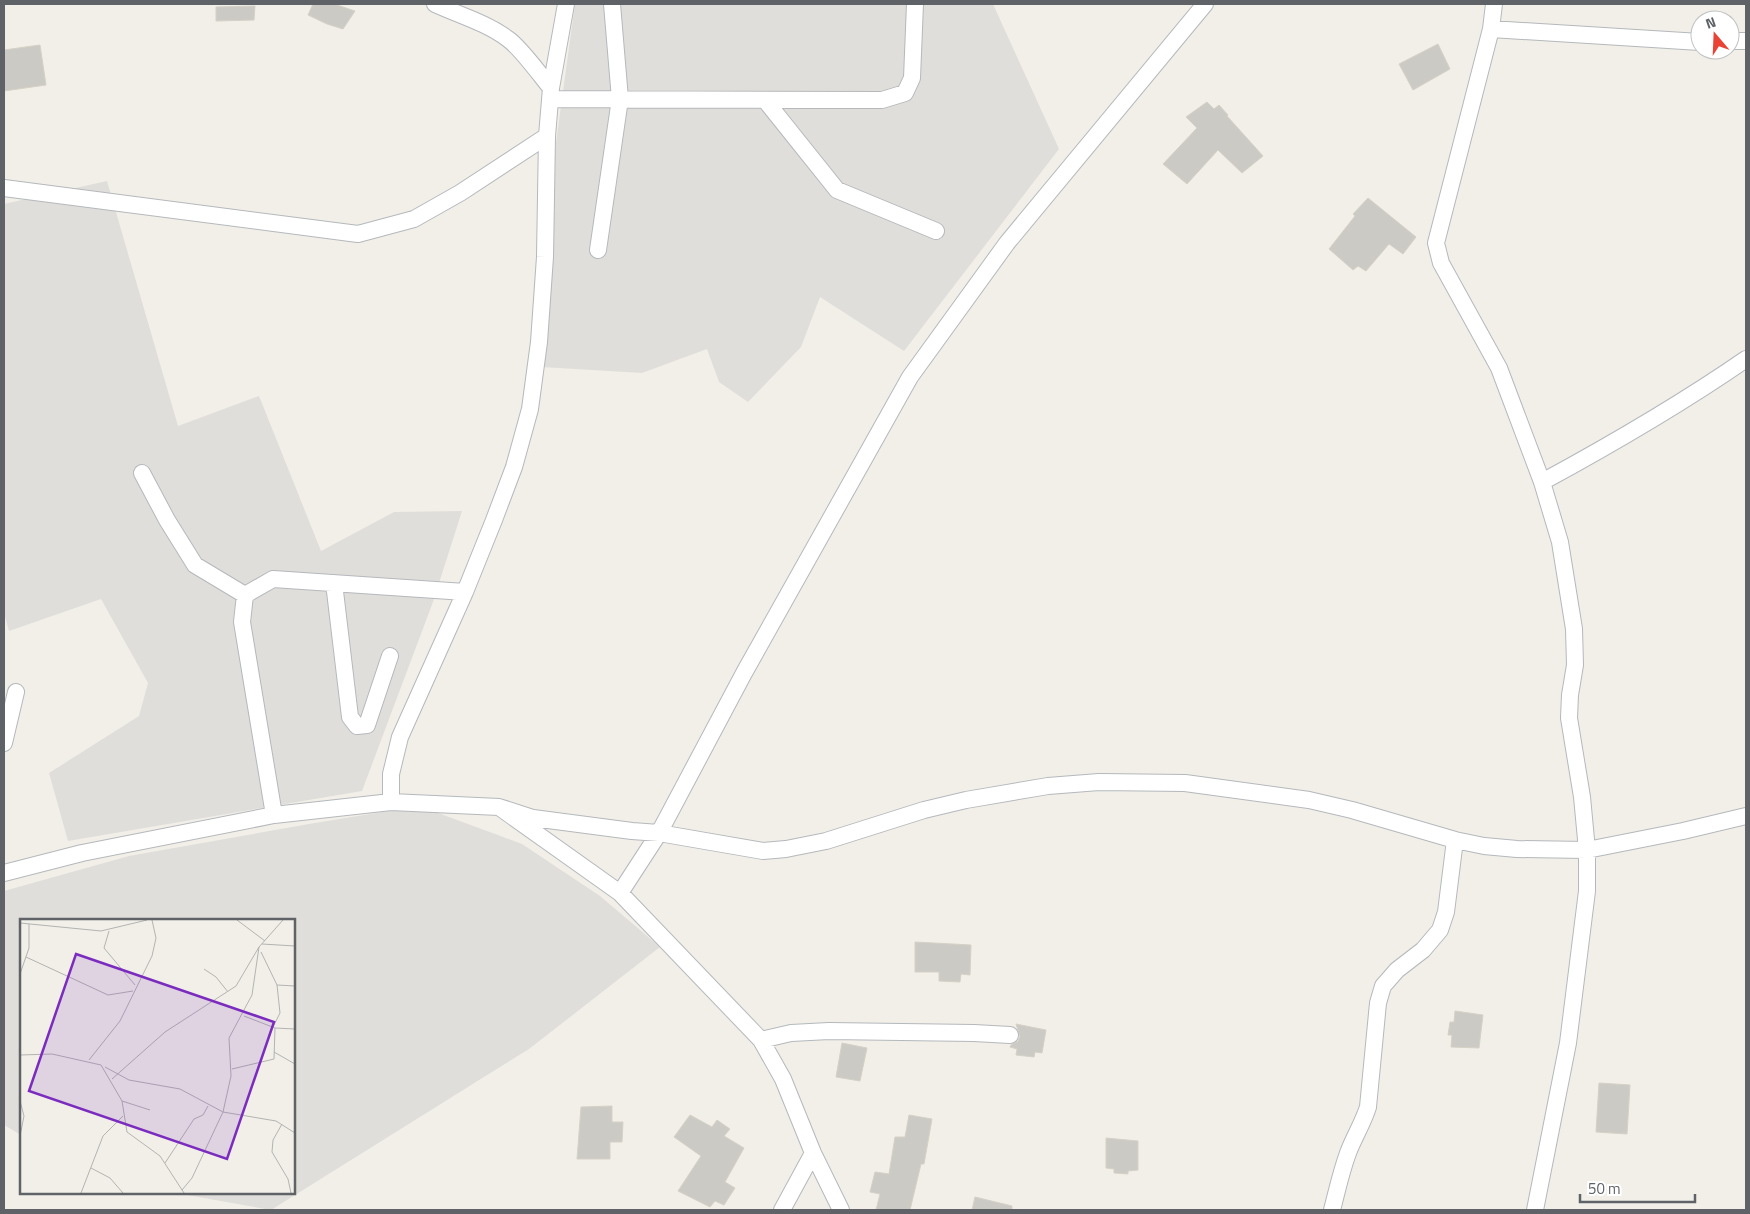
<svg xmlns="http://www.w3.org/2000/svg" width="1750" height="1214" font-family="'Titillium Web',sans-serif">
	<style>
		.industrial { fill: #e0deda }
		.building { fill: #cccac5; stroke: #d6d1c6 }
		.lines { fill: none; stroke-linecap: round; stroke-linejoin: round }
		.minor-casing { stroke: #b5b8bc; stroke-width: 18 }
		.minor { stroke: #fff; stroke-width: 16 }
		.inset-road { fill: none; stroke: #b3b3b1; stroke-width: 1 }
		.view { fill: #7b2cbf; fill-opacity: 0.15; stroke: #7b2cbf; stroke-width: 2.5 }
		.inset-edge { fill: none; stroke: #5f6368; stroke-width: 2.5 }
	</style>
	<rect width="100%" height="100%" fill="#f1efe8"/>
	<path class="industrial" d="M575 4H993L1059 149 904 351 820 297 801 347 748 402 719 382 707 349 642 373 542 367 554 157Z
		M107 181 178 426 259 396 321 551 394 512 462 511 433 602 362 791 68 841 49 773 139 716 148 683 101 599 9 631 4 613V204Z
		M419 806 522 844 600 896 660 947 529 1049 271 1210 176 1193H294V920H21V1135L4 1125V891L129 856 309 824Z"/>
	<path class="building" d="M313 4H334L355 11 343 29 327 24 308 15Z
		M255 6 254 20 216 21V7Z
		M1438 44 1450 69 1413 90 1399 64Z
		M40 45 46 85 4 91V50Z
		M1207 102 1214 109 1219 105 1228 115 1227 116 1263 156 1242 173 1218 150 1187 184 1163 164 1197 128 1186 117Z
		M1368 198 1416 237 1403 254 1389 244 1366 271 1358 266 1353 270 1329 249 1355 216 1353 214Z
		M915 942 971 945 970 975 961 974 960 982 939 981V972H915Z
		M1455 1011 1483 1015 1479 1048 1451 1047 1452 1035H1448L1450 1022H1454Z
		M1016 1024 1046 1030 1042 1053 1035 1052 1034 1057 1016 1055 1017 1049 1010 1047 1011 1045 1018 1041 1020 1036Z
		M842 1043 867 1048 860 1081 836 1077Z
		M1599 1083 1630 1085 1627 1134 1596 1132Z
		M612 1106V1122H623L622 1142H610V1159H577L581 1107Z
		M690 1115 712 1127 717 1120 730 1129 724 1136 744 1148 725 1182 735 1188 724 1205 715 1201 710 1207 678 1191 701 1156 674 1137Z
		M909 1115 932 1119 924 1164H921L910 1210H876L880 1194 870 1192 875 1172 889 1174 895 1137H905Z
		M1106 1138 1138 1141V1170L1128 1171V1174L1114 1173V1169L1106 1168Z
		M975 1197 1012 1206V1210H972Z"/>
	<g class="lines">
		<defs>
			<path id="minor" d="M435 4C459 15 487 23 508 39 521 48 540 75 551 88
				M1494 4 1491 29 1436 243 1441 263 1499 368 1542 482 1560 542 1574 629 1575 665 1570 695 1569 718 1582 797 1587 850V891L1568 1043 1535 1210
				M1491 29 1700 42
				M1730 41H1746
				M550 99 882 100 905 93 912 78 915 4
				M765 100 837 190 936 231
				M4 188 358 234 414 219 460 193 547 136
				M598 250 620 99 612 4
				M142 473 167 520 195 565 245 595
				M1542 482C1612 444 1681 404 1746 359
				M334 583 350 717 357 726 367 725 390 656
				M4 743 16 692
				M391 802V774L400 737 465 592 494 520 514 467 530 409 539 342 545 257 547 136 551 88 566 4
				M499 807 533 818 632 831 659 833 763 851 786 849 826 841 924 810 966 800 1048 786 1099 782 1185 783 1309 800 1352 810 1455 840 1484 846 1517 849 1587 850 1683 831 1746 816
				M274 815 242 622 245 595 273 579 465 592
				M4 873 82 853 274 815 391 802 499 807 620 893 761 1040 783 1079 813 1153 841 1210
				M620 893 659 833 744 673 910 377 1007 243 1205 4
				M761 1040 791 1033 829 1031 974 1033 1010 1035
				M782 1210 813 1153
				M1332 1210C1337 1191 1341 1172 1348 1153 1354 1137 1363 1123 1368 1107L1378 1003 1383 986 1397 970 1423 950 1440 930 1446 912 1455 840"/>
		</defs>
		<use href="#minor" class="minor-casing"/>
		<use href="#minor" class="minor"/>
	</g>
	<g transform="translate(20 919)">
		<rect width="275" height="275" fill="#f1efe8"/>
		<path class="inset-road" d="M217 1 245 22M0 4 81 12 127 1M89 12 84 29 115 66M242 25 275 27M241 33 257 66 260 94 253 108M6 38 88 76 113 72M184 50 196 58 208 73M0 55 9 29V5M257 66 275 67M224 97 255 109 275 110M254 133 275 145M0 136 32 135 81 146 102 182 107 213 140 237 164 274M69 141 100 102 132 37 136 19 132 1M85 148 109 161 160 170 203 193 256 202 275 214M212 150 254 140 255 109M92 160 145 113 216 67 239 28 263 1M0 182 4 197 0 217M102 182 130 191M262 205 253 221 252 233 268 260 271 274M145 244 174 200 183 196 188 187M71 249 90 259 103 274M162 271 172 259 203 193 211 157 209 119 232 76 239 28M61 274 83 217 103 197"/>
		<path class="view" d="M56 35 254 103 207 240 9 172Z"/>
		<rect width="275" height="275" class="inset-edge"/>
	</g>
	<rect width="1750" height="1214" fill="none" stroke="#5f6368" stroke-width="10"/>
	<g transform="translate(1715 35) rotate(341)"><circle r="24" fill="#ffffff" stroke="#bfc1c3"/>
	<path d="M0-4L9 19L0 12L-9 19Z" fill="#ea4335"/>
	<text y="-8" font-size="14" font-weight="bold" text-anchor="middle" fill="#5f6368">N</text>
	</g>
	<path d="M1580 1194v8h115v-8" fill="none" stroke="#5f6368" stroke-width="2.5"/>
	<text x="1588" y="1194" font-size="15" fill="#5f6368" stroke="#ffffff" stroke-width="4" paint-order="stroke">50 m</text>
</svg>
